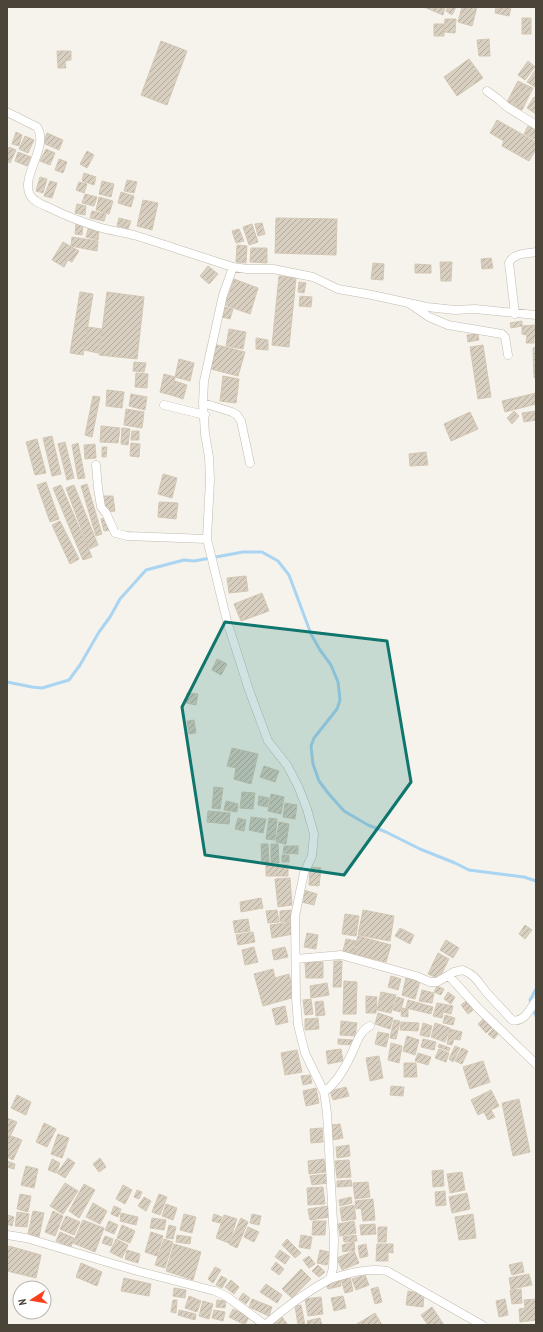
<svg xmlns="http://www.w3.org/2000/svg" width="543" height="1332" font-family="'PT Sans Narrow',sans-serif">
	<style>
		.lines { fill: none; stroke-linecap: round; stroke-linejoin: round }
		.stream { stroke: #a9d4f2; stroke-width: 3 }
		.building { fill: url(#building-hatch); stroke: #d3c7b4 }
		.minor-casing { stroke: #c2bbae; stroke-width: 9 }
		.minor { stroke: #fff; stroke-width: 8 }
		.marked { fill: #0f766e; fill-opacity: 0.2; stroke: #0f766e; stroke-width: 3; stroke-linejoin: round }
	</style>
	<defs>
		<pattern id="building-hatch" width="6" height="6" patternUnits="userSpaceOnUse"><rect width="6" height="6" fill="#d8cfc1"/><path d="M-1 1l2-2M0 6l6-6M5 7l2-2" fill="none" stroke="#b1aa9e"/></pattern>
	</defs>
	<rect width="100%" height="100%" fill="#f6f3ec"/>
	<g class="lines">
		<path class="stream" d="M7 682 32 687 42 688 69 680 80 665 99 632 110 617 120 599 146 570 184 560 194 561 243 552H262L278 561 289 575 311 634 320 650 331 665 338 682 340 700 337 709 314 738 311 746 313 764 319 781 328 793 344 811 368 825 386 832 420 849 455 863 469 870 524 877 536 881
			M536 989 530 1000 536 1016"/>
	</g>
	<path class="building" d="M424 7H445L443 15Z
		M448 7H456L452 15 446 11Z
		M462 7H479H477L472 26 458 22Z
		M496 7H511L509 16 495 13Z
		M522 18H531V34H522Z
		M445 19H456L455 33 444 32Z
		M434 24H444V36H434Z
		M489 39 490 56H479L477 40Z
		M161 41 187 51 167 105 141 95Z
		M57 51H71V60L65 61 66 68H58Z
		M469 59 483 78 457 96 444 77Z
		M528 61 535 67 525 80 518 75Z
		M536 69V85L535 87 527 82Z
		M518 81 524 84 513 106 507 102Z
		M524 84 533 88 522 110 513 106Z
		M534 97 536 98V114L527 108Z
		M497 120 536 142V152L535 151 529 161 502 146 504 141 490 133Z
		M528 126 536 130V140L524 134Z
		M16 132 22 135 19 146 12 144Z
		M47 133 63 140 59 150 43 143Z
		M25 136 34 140 28 153 19 149Z
		M9 147 16 150 10 163 7 161V152Z
		M46 149 55 153 50 165 40 161Z
		M87 151 94 155 87 168 80 164Z
		M18 152 31 157 27 166 15 161Z
		M59 159 67 162 63 173 55 170Z
		M84 173 96 177 94 185 82 181Z
		M40 177 47 179 43 193 36 191Z
		M127 180 137 182 134 193 124 191Z
		M50 181 57 183 52 198 44 196Z
		M102 181 114 184 111 197 99 194Z
		M79 182 87 184 84 193 76 190Z
		M121 192 134 196 131 207 118 203Z
		M85 194 97 197 94 206 82 203Z
		M99 197 113 201 109 214 96 210Z
		M143 200 158 203 152 230 137 226Z
		M77 204 86 206 85 215 75 213Z
		M92 211 106 214 104 221 90 218Z
		M119 218 131 221 128 229 117 226Z
		M276 218 337 219 336 255 275 253Z
		M262 223 265 234 258 236 255 224Z
		M76 224 83 225 82 235 75 234Z
		M252 224 258 242 249 245 243 227Z
		M88 229 99 231 98 240 86 237Z
		M239 229 244 241 236 243 232 231Z
		M72 237 98 241 97 251 71 246Z
		M63 242 79 251 72 262 68 260 64 267 52 260Z
		M237 245 247 246 246 263 236 262Z
		M251 248H267V263L250 262Z
		M491 258 493 268 482 269 481 259Z
		M440 262H452L451 281H441Z
		M373 263 384 264 383 280 371 279Z
		M415 264 431 265V273H415Z
		M208 266 218 274 209 284 200 276Z
		M279 276 296 278 289 347 272 345Z
		M234 279 258 288 250 314 225 305Z
		M299 282 306 283 304 293 298 292Z
		M80 292 93 294 83 355 70 353Z
		M107 292 144 297 137 359 99 355Z
		M300 296 312 297 311 307 299 306Z
		M225 307 233 309 230 319 222 317Z
		M522 321V326L511 328 510 323Z
		M536 325V338H534V343H526L527 335 522 334V326Z
		M88 327 102 329 98 353 84 350Z
		M229 329 246 332 243 349 226 346Z
		M478 334 479 340 468 342 467 335Z
		M256 338 268 340V350L256 349Z
		M213 344 245 352 238 376 207 368Z
		M483 345 491 397 478 399 470 347Z
		M536 347V377L534 378 533 348Z
		M179 359 194 363 190 381 175 377Z
		M134 362 146 363 144 372 133 371Z
		M136 373 148 374 147 388 135 387Z
		M164 374 175 377 171 395 160 392Z
		M223 376 239 379 236 403 220 401Z
		M175 381 187 385 183 399 171 395Z
		M107 390 124 392 122 408 106 406Z
		M536 393V404L505 412 502 401Z
		M131 394 147 397 145 410 129 406Z
		M93 396 100 397 92 437 85 435Z
		M126 409 144 412 142 428 124 425Z
		M514 411 519 416 512 424 507 418Z
		M536 411V420L524 422 522 413Z
		M470 412 478 429 451 441 444 424Z
		M101 426 120 428 118 443 100 442Z
		M122 428 130 429 128 445 121 444Z
		M132 431H139V440H131Z
		M52 436 61 474 52 476 43 438Z
		M37 439 46 473 35 475 26 442Z
		M65 442 74 478 67 480 58 444Z
		M78 443 85 478 78 479 72 445Z
		M131 443 140 444 139 457 130 456Z
		M95 444 96 458 85 459 84 445Z
		M102 447H107L106 457H102Z
		M426 452 428 465 410 466 409 454Z
		M163 474 177 478 172 498 158 494Z
		M46 482 59 519 50 522 37 485Z
		M87 484 102 534 96 536 81 486Z
		M61 485 92 557 83 560 53 488Z
		M74 485 98 545 89 549 66 488Z
		M104 496H113L115 511 105 512Z
		M159 502 178 503 176 519 158 517Z
		M107 517 110 530 104 531 101 519Z
		M60 521 79 559 70 564 52 525Z
		M246 576 248 591 229 593 227 578Z
		M262 593 269 611 241 621 234 604Z
		M217 659 227 664 221 675 212 670Z
		M187 693 198 694 196 705 186 703Z
		M194 720 196 733 189 734 187 721Z
		M232 748 258 754 251 784 234 779 236 768 227 766Z
		M264 766 279 771 275 782 260 777Z
		M214 787 223 788 220 809 212 808Z
		M242 792 255 793 253 809 240 808Z
		M271 794 284 797 281 814 268 811Z
		M259 796 269 798 267 807 258 805Z
		M226 801 238 804 237 812 224 810Z
		M285 803 297 805 295 819 283 817Z
		M208 811 230 813 229 824 207 822Z
		M251 817 266 819 263 833 249 830Z
		M238 818 246 820 244 831 235 829Z
		M269 818 277 819 275 840 266 839Z
		M279 822 289 824 286 844 276 842Z
		M261 844H268L269 864H262Z
		M271 844H278L279 863H271Z
		M284 846H298V854L283 853Z
		M282 855H289V862H282Z
		M266 865H288V876H266Z
		M310 867 321 868 319 886 309 885Z
		M290 878 292 905 278 907 275 879Z
		M304 890 317 894 314 905 301 902Z
		M261 898 263 908 241 912 240 902Z
		M277 910 279 922 268 923 266 911Z
		M291 910 292 921 280 922V911Z
		M363 910 394 916 390 941 358 935Z
		M345 914 359 916 356 936 342 934Z
		M248 919 250 931 235 933 233 921Z
		M291 922 293 934 272 938 270 925Z
		M525 925 532 930 525 939 519 934Z
		M400 928 414 935 410 944 395 936Z
		M253 932 255 942 238 945 236 935Z
		M307 933 318 935 316 949 304 947Z
		M358 936 391 945 386 962 353 954Z
		M346 939 356 941 353 954 343 951Z
		M446 940 459 948 453 958 440 950Z
		M254 947 258 962 245 965 242 950Z
		M285 947 288 957 274 960 272 950Z
		M438 953 449 959 439 979 428 974Z
		M334 961H342L341 987H333Z
		M305 962H323V978H306Z
		M273 969 275 978 289 974 295 997 263 1006 254 974Z
		M391 976 401 979 398 990 388 987Z
		M406 978 420 981 415 999 402 995Z
		M344 981 357 982 356 1014H343Z
		M327 983 329 995 311 998 310 986Z
		M437 986 444 989 441 995 434 992Z
		M422 990 434 993 432 1003 419 1001Z
		M381 992 396 995 391 1013 377 1010Z
		M448 992 455 997 451 1004 444 999Z
		M366 996 377 997 376 1013H366Z
		M397 997 404 999 400 1012 393 1010Z
		M311 999 313 1014 305 1015 303 1000Z
		M408 1000 433 1007 431 1014 406 1008Z
		M323 1001 325 1015 316 1016 315 1002Z
		M466 1001 473 1010 468 1014 461 1005Z
		M437 1003 453 1006 451 1014 443 1012 442 1018 433 1016Z
		M285 1006 288 1022 276 1025 272 1009Z
		M402 1008 408 1009V1017L401 1016Z
		M378 1013 393 1018 390 1029 375 1024Z
		M445 1015 455 1018 453 1025 443 1023Z
		M318 1018 319 1029 305 1030V1019Z
		M484 1018 493 1027 486 1033 478 1024Z
		M394 1020 400 1021 396 1039 390 1038Z
		M341 1021 357 1023 355 1036 340 1035Z
		M401 1022 419 1023 418 1031 400 1030Z
		M423 1023 432 1026 429 1037 420 1035Z
		M435 1023 450 1028 445 1042 431 1037Z
		M494 1028 499 1033 494 1039 488 1034Z
		M450 1029 462 1032 460 1040 454 1039 452 1045 447 1044Z
		M378 1032 389 1034 386 1047 375 1044Z
		M407 1036 419 1040 415 1055 403 1051Z
		M338 1039 353 1040V1045L338 1044Z
		M423 1039 436 1042 434 1050 421 1047Z
		M391 1043 402 1046 399 1063 388 1060Z
		M439 1044 450 1048 449 1051 438 1047Z
		M455 1046 460 1048 453 1062 449 1059Z
		M462 1048 468 1051 462 1064 455 1061Z
		M341 1049 343 1061 328 1064 326 1051Z
		M439 1049 449 1053 446 1062 435 1058Z
		M297 1050 302 1072 285 1075 281 1053Z
		M418 1053 431 1057 428 1065 415 1061Z
		M379 1056 383 1078 370 1081 366 1058Z
		M483 1061 490 1082 470 1089 463 1067Z
		M404 1063H416L417 1077H404Z
		M310 1075 312 1083 303 1085 301 1076Z
		M391 1086 404 1087 403 1096 390 1095Z
		M346 1087 349 1096 333 1100 330 1091Z
		M316 1088 319 1103 306 1106 303 1091Z
		M491 1090 499 1106 491 1110 495 1117 488 1120 484 1112 478 1115 471 1100Z
		M17 1095 31 1102 26 1115 11 1108Z
		M519 1099 530 1152 513 1156 502 1103Z
		M7 1118 17 1122 7 1143Z
		M44 1123 56 1129 47 1147 36 1142Z
		M340 1124 343 1138 333 1140 331 1125Z
		M322 1128 323 1142 311 1143 310 1129Z
		M58 1134 69 1138 62 1158 51 1154Z
		M11 1136 22 1140 13 1160 7 1157V1146Z
		M349 1145 350 1156 337 1158 336 1147Z
		M68 1158 75 1163 65 1178 57 1173Z
		M100 1158 106 1167 99 1172 93 1164Z
		M52 1159 60 1163 56 1173 48 1170Z
		M324 1159 326 1172 309 1174 308 1161Z
		M349 1160 351 1177 337 1178 335 1161Z
		M7 1161 15 1164 14 1169 7 1167Z
		M26 1166 38 1169 34 1188 21 1185Z
		M443 1170 444 1186 433 1187 432 1171Z
		M462 1172 465 1190 450 1193 447 1174Z
		M327 1174 328 1183 312 1185 310 1176Z
		M351 1180 352 1186 337 1187V1181Z
		M368 1182 370 1197 355 1199 353 1183Z
		M65 1183 78 1191 63 1214 50 1206Z
		M84 1184 95 1190 79 1218 69 1211Z
		M123 1185 132 1190 125 1204 116 1199Z
		M323 1187 325 1204 308 1205 307 1188Z
		M137 1190 142 1192 139 1199 134 1197Z
		M445 1191 446 1205 436 1206 435 1192Z
		M467 1193 470 1209 452 1213 449 1197Z
		M20 1194 31 1196 28 1212 17 1209Z
		M159 1194 167 1197 160 1215 152 1212Z
		M144 1197 151 1201 146 1211 138 1206Z
		M351 1197 352 1203 340 1206 339 1200Z
		M373 1199 375 1220 363 1221 361 1208 356 1209 355 1201Z
		M93 1203 107 1211 100 1224 86 1217Z
		M166 1204 177 1208 173 1220 162 1216Z
		M354 1205 356 1219 342 1221 340 1208Z
		M114 1206 121 1209 118 1217 111 1214Z
		M328 1206 330 1217 310 1220 308 1209Z
		M33 1211 44 1213 39 1237 28 1234Z
		M53 1211 63 1216 55 1236 45 1232Z
		M17 1212 29 1214 27 1227 15 1226Z
		M121 1213 138 1217 136 1225 120 1221Z
		M184 1214 196 1217 192 1233 180 1230Z
		M214 1214 222 1217 220 1223 212 1221Z
		M252 1214 261 1216 259 1225 250 1223Z
		M473 1214 476 1238 459 1240 455 1217Z
		M7 1215 14 1217 12 1226 7 1224Z
		M224 1215 237 1219 229 1243 216 1238Z
		M66 1216 80 1222 74 1235 60 1229Z
		M152 1218 166 1220 164 1230 150 1228Z
		M241 1218 248 1222 237 1248 229 1244Z
		M83 1220 104 1228 95 1252 73 1243Z
		M109 1221 118 1225 114 1234 105 1230Z
		M313 1221H326L325 1235H312Z
		M354 1221 356 1233 340 1236 338 1224Z
		M375 1224 376 1234 361 1235 360 1225Z
		M122 1225 135 1231 130 1243 117 1238Z
		M169 1225 176 1227 173 1239 166 1238Z
		M248 1227 259 1232 254 1242 244 1237Z
		M378 1227H387L386 1242H378Z
		M60 1232 74 1238 71 1247 56 1241Z
		M151 1232 163 1236 157 1256 145 1252Z
		M177 1235 191 1237 190 1244 176 1242Z
		M301 1235 312 1237 310 1249 299 1247Z
		M356 1235 357 1241 344 1242 343 1237Z
		M105 1236 113 1239 111 1246 102 1243Z
		M116 1239 128 1245 122 1258 110 1252Z
		M164 1239 173 1242 165 1268 155 1265Z
		M287 1239 301 1253 295 1258 282 1245Z
		M354 1242 355 1250 343 1252 342 1245Z
		M174 1244 201 1252 193 1280 166 1271Z
		M366 1244 368 1256 360 1258 358 1246Z
		M377 1244H393V1253L388 1252V1261H376Z
		M9 1246 41 1255 36 1278 7 1271V1254Z
		M127 1250 140 1254 138 1263 125 1259Z
		M280 1250 290 1257 285 1264 275 1257Z
		M320 1250 330 1252 327 1265 317 1263Z
		M354 1251 359 1263 342 1270 337 1258Z
		M309 1256 315 1264 309 1268 303 1260Z
		M276 1262 284 1269 279 1275 271 1269Z
		M522 1262 524 1272 512 1275 509 1265Z
		M81 1263 102 1272 97 1286 76 1277Z
		M318 1265 325 1272 319 1277 312 1271Z
		M215 1267 221 1270 213 1283 208 1279Z
		M301 1269 311 1279 292 1298 282 1289Z
		M529 1274 532 1285 511 1289 509 1278Z
		M365 1275 369 1285 356 1290 352 1279Z
		M221 1276 227 1279 222 1288 216 1285Z
		M350 1277 353 1291 345 1293 341 1279Z
		M124 1278 151 1284 149 1296 121 1291Z
		M340 1279 341 1286 328 1289 326 1283Z
		M231 1280 239 1287 234 1294 225 1287Z
		M266 1284 282 1295 277 1303 260 1292Z
		M378 1287 382 1302 375 1304 371 1289Z
		M174 1288 186 1290 185 1298 173 1296Z
		M521 1289 522 1303 512 1304 510 1290Z
		M408 1291 424 1294 423 1307 406 1305Z
		M243 1293 250 1298 246 1304 239 1299Z
		M189 1296 201 1301 197 1312 185 1308Z
		M343 1296 346 1308 334 1311 331 1298Z
		M321 1297 323 1314 308 1316 305 1299Z
		M252 1299 272 1307 269 1316 249 1307Z
		M505 1299 508 1315 499 1317 496 1301Z
		M536 1299V1320L520 1322 519 1309 525 1308 524 1300Z
		M173 1300H177L176 1313 171 1312Z
		M217 1300 226 1301 225 1308 216 1307Z
		M203 1301 213 1304 209 1319 199 1316Z
		M301 1305 305 1325H298L295 1306Z
		M432 1307 444 1325H428L421 1315Z
		M233 1309 249 1317 245 1325 229 1317Z
		M179 1310 196 1314 195 1320 178 1315Z
		M214 1310 225 1312 223 1321 212 1318Z
		M375 1313 382 1325H355L357 1324Z
		M282 1317 288 1325H272Z
		M320 1318 322 1325H308L307 1321Z"/>
	<g class="lines">
		<defs>
			<path id="minor" d="M487 91 498 99 507 107 536 125
				M7 112 37 127C50 146 20 176 30 195 34 202 43 205 50 208 66 216 82 222 98 227 111 231 124 232 137 236 169 246 201 257 233 267L247 269H273L313 277 338 289 372 295 427 307 455 310 475 309 536 315
				M410 304 429 317 448 325 502 334 505 337 508 355
				M515 314 509 263C513 253 526 254 536 252
				M203 403 232 412 237 415 241 421 250 463
				M164 405 205 415
				M96 465 98 488 101 507 106 513 115 533 127 536 207 539
				M296 959 341 955 416 976 430 982H437L454 972 463 970C478 977 478 983 488 994 496 1003 504 1011 512 1020 524 1023 529 1010 536 1001
				M449 976 479 1009 536 1064
				M324 1092C335 1084 344 1070 350 1057 356 1046 359 1031 370 1026
				M7 1235 26 1238 141 1272 215 1291 226 1296 265 1325C286 1307 306 1292 330 1279L333 1268 334 1240 327 1113 324 1092 305 1053 298 1025 296 998 295 916 304 873 312 856 314 834 307 809 298 786 287 765 268 741 249 690 227 621 207 539 210 480 209 457 205 434 203 403 204 381 223 295 233 267
				M330 1279C349 1273 367 1268 387 1271L482 1325"/>
		</defs>
		<use href="#minor" class="minor-casing"/>
		<use href="#minor" class="minor"/>
	</g>
	<path class="marked" d="M225 622 387 641 411 782 344 875 205 855 182 707Z"/>
	<rect width="543" height="1332" fill="none" stroke="#4b4439" stroke-width="16"/>
	<g transform="translate(32 1300) rotate(258)"><circle r="19" fill="#ffffff" stroke="#b7b4b0"/>
	<path d="M0-3L7 15L0 10L-7 15Z" fill="#fc3f1d"/>
	<text y="-6" font-size="11" font-weight="bold" text-anchor="middle" fill="#4b4439">N</text>
	</g>
</svg>
